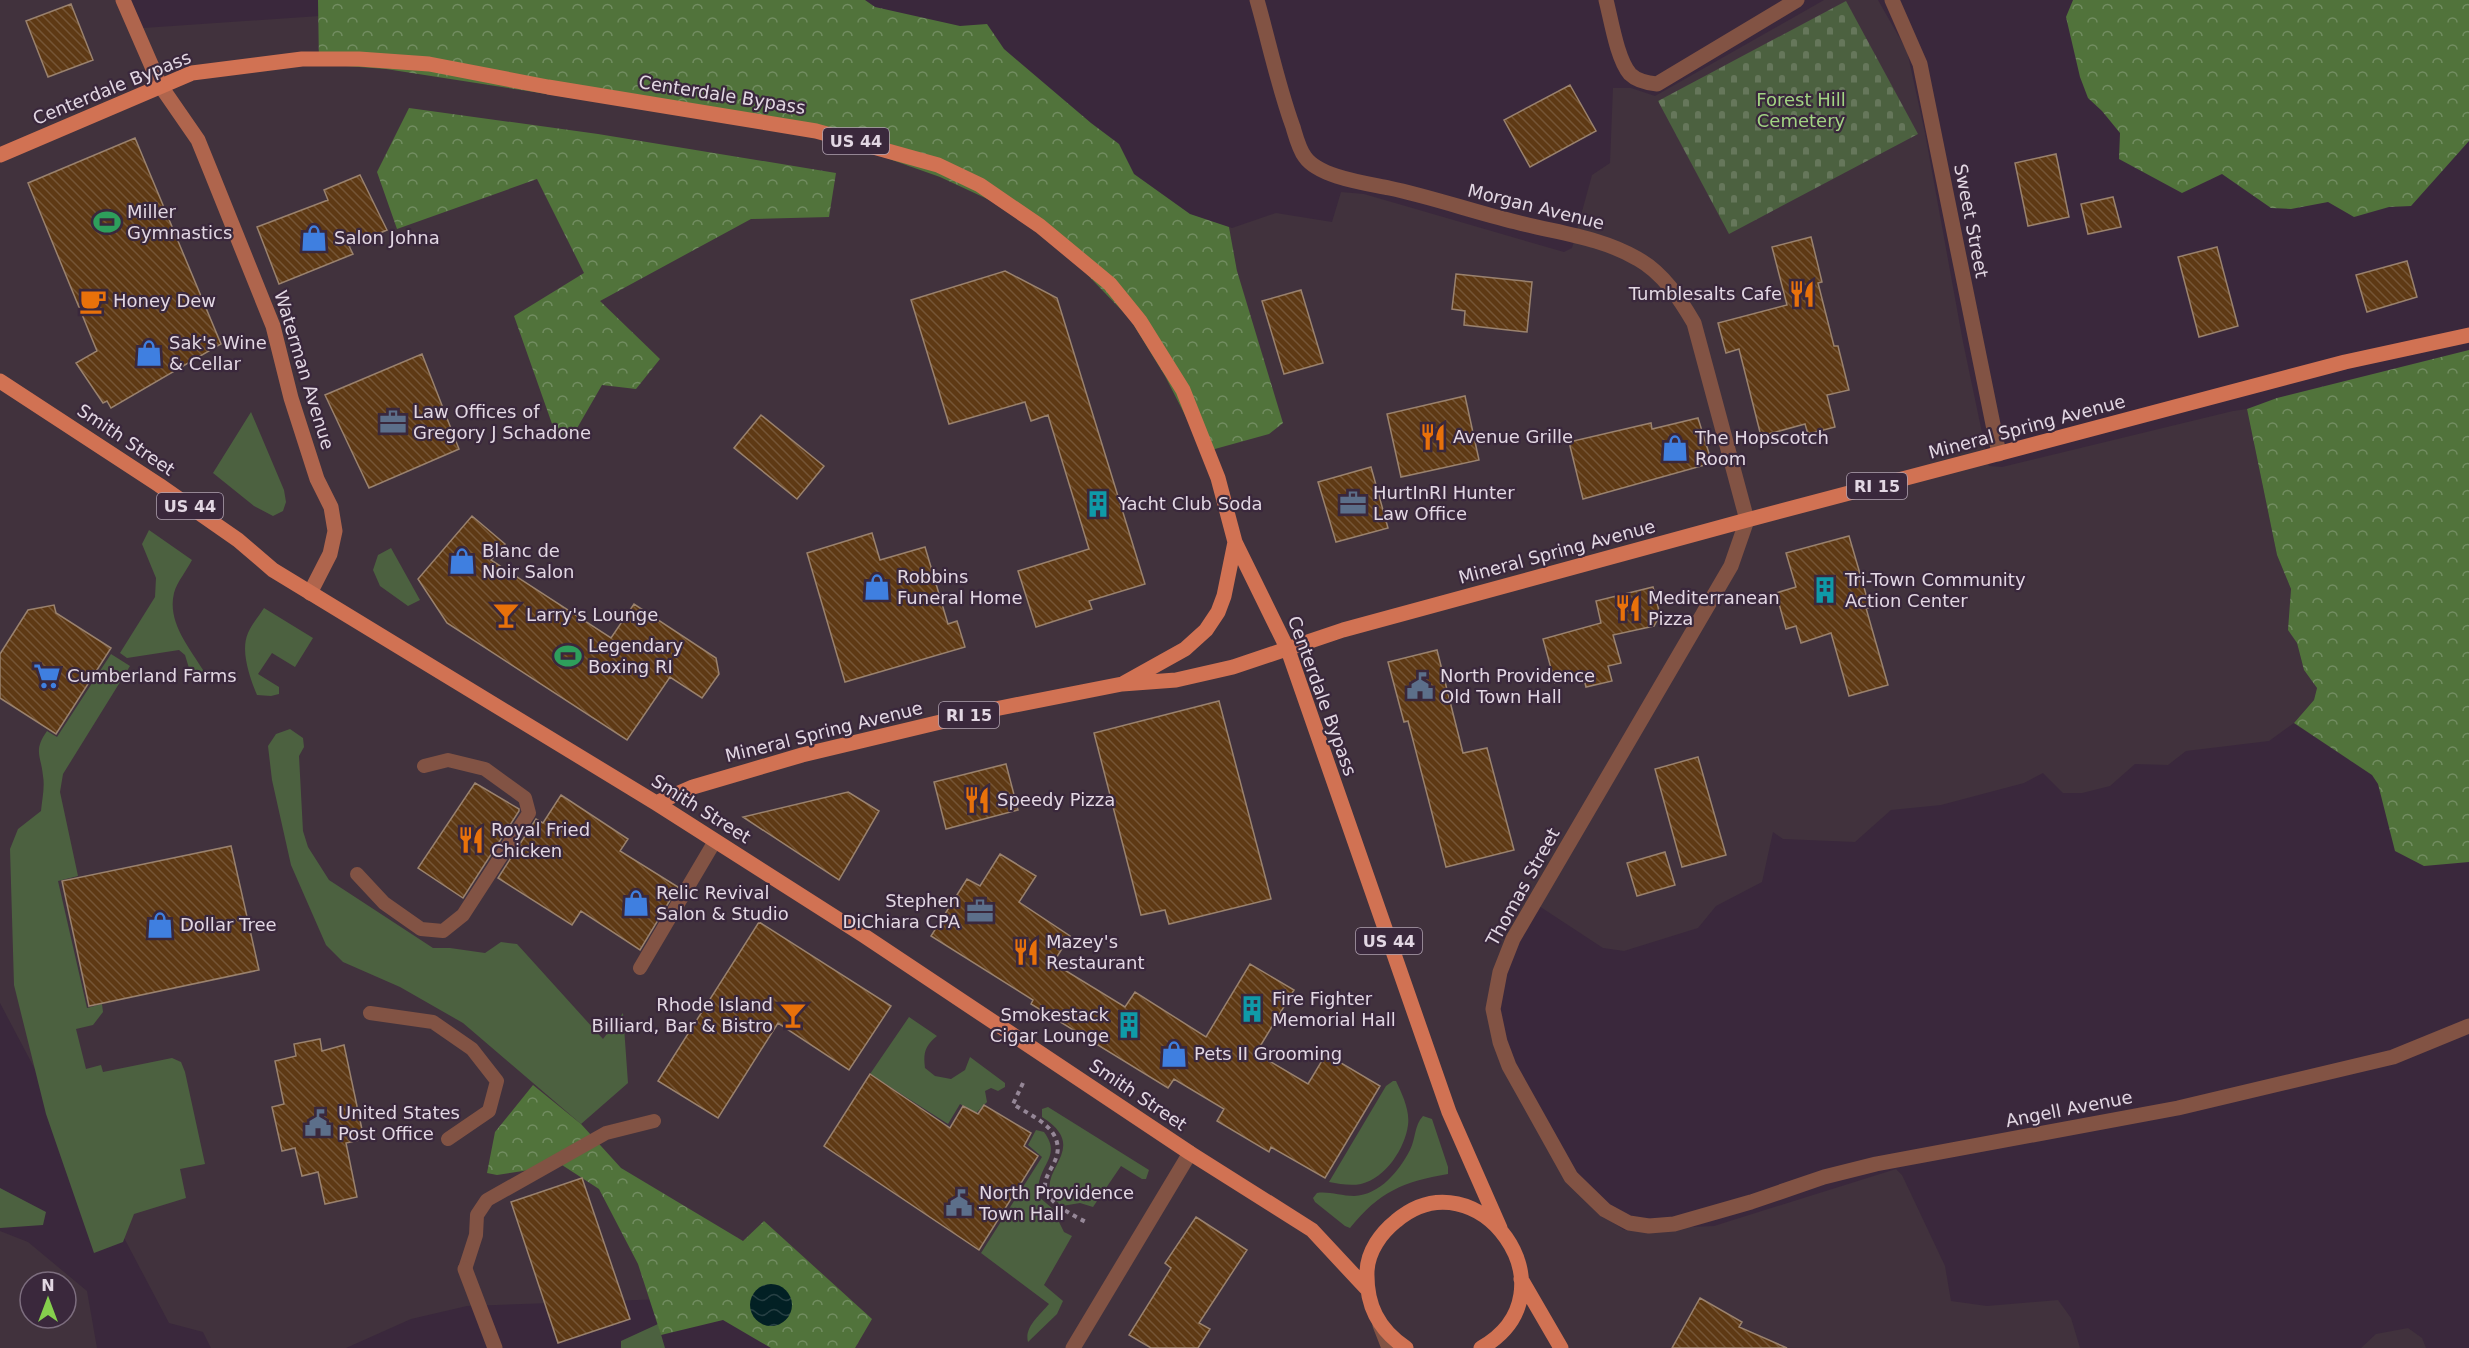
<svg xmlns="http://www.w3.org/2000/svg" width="2469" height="1348" font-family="'DejaVu Sans',sans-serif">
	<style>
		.commercial { fill: #41323d; fill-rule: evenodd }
		.grass { fill: #4c6140 }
		.forest { fill: url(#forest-crowns) }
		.cemetery { fill: url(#cemetery-stones) }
		.water { fill: url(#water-waves) }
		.building { fill: url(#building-back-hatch); stroke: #9a826e; stroke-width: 1.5 }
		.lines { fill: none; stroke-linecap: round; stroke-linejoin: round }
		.path { stroke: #958797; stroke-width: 4; stroke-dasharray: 4.5 4.5; stroke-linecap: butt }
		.service { stroke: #825344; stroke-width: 14 }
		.minor { stroke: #825344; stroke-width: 15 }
		.tertiary { stroke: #825344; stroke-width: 15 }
		.secondary { stroke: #af654d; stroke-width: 15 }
		.primary { stroke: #d17253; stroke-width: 15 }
		.labels { text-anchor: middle; stroke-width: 4.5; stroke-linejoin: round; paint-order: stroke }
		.shield { fill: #3a283c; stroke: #b0a2b1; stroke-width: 1.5 }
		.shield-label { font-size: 16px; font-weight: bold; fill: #e2d7e3 }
		.street-label { font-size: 18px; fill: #e2d7e3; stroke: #3a283c }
		.park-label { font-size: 18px; fill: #a2d483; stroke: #3a283c }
		.poi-label { font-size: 18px; fill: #e2d7e3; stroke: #3a283c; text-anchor: start }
	</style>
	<defs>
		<pattern id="forest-crowns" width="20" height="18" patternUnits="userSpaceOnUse" patternTransform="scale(1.5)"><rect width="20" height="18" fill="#51733b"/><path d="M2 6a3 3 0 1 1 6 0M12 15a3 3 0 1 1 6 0" fill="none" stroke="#728d61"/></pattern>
		<pattern id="cemetery-stones" width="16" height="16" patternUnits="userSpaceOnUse" patternTransform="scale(1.5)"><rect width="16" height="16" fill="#4c6140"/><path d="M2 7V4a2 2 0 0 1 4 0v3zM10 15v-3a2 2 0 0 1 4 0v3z" fill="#66775b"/></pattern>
		<pattern id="water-waves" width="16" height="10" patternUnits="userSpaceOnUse" patternTransform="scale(1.5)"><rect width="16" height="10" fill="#022024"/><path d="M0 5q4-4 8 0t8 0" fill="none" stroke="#274044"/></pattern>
		<pattern id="building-back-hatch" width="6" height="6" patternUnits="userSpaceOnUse" patternTransform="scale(1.5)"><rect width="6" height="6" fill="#5e3914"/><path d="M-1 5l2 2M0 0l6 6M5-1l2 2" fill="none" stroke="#755536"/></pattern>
	</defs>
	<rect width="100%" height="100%" fill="#3a283c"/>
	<path class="commercial" d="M0 0H117L129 29 363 13 772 76 1237 271 1229 227 1232 228 1276 213 1332 222 1341 192 1364 194 1564 252 1572 248 1592 175 1610 163 1613 88H1631L1655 96 1824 0H1878L1907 51 1925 133 1963 342 1989 466 2002 467 2233 411 2247 409 2277 555 2291 589 2289 630 2297 643 2304 670 2317 688 2314 700 2294 723 2269 741 2186 751 2168 765 2135 764 2110 786 2082 793H2063L2043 773 2024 783 1941 805 1891 810 1855 842 1783 839 1773 832 1762 882 1716 906 1698 928 1624 951 1603 948 1539 906 1527 918 1495 997 1501 1040 1592 1203 1605 1217 1624 1230 1714 1226 1896 1169 1902 1175 1945 1266 1951 1301 1987 1306 2058 1300 2071 1318 2080 1348H825L724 1297 467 1306 411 1319 346 1348H211L203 1332 169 1323 0 1003Z
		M0 1231 28 1242 87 1291 97 1348H0ZM30 1282H66V1318H30Z
		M2408 1328 2422 1338 2426 1348H2361L2376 1334Z"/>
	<path class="grass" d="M251 412 284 490 286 502 283 511 273 516 254 506 213 473Z
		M149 530 192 560C187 570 177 582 174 593 167 622 189 647 203 670V675L199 680 192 678 185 655 179 650 127 658 120 653 155 597 156 578 142 544Z
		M391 548 420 600 408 606 380 586 373 570 378 555Z
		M264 608 313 638 295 667 272 653 258 674 279 687V694L271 696 257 695C250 678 240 651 248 633 252 624 259 616 264 608Z
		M111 654 130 666 63 774 60 792 78 876 58 881 87 1008 102 1004 103 1012 93 1025 76 1029 86 1069 101 1065 103 1072 172 1058 181 1062 185 1072 205 1164 180 1169 186 1198 134 1214 123 1242 94 1253 46 1114 14 985 10 849 18 829 41 811C42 800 45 787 43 776 41 755 33 751 47 731L57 737Z
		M290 729 303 738 304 747 299 756 303 831 308 847 329 880 433 948H450L485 953 501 942 517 944 603 1039 623 1013 628 1083 581 1124 463 1023 400 987 343 962 326 945 291 865 272 780 268 746 276 734Z
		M909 1017 937 1036C925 1046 923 1053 925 1068L935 1076 951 1079 965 1070 970 1057 1005 1083V1087L998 1091 991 1088 985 1091 987 1102 976 1113 960 1104 948 1124 870 1074Z
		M1393 1081H1396C1402 1094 1410 1110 1408 1125 1405 1148 1386 1178 1361 1184 1350 1186 1340 1184 1329 1182L1386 1086Z
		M1048 1107 1149 1170 1146 1179H1142L1121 1166 1093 1207 1080 1203 1062 1206C1059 1203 1054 1200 1052 1196 1038 1169 1091 1148 1042 1117V1109Z
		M1423 1116 1432 1119 1448 1167V1174C1403 1182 1380 1191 1350 1228L1345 1226 1315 1202 1313 1198 1317 1193C1328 1191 1341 1196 1354 1196 1380 1195 1399 1171 1410 1150 1416 1138 1414 1126 1423 1116Z
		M1036 1130 1044 1132C1060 1154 1044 1161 1039 1182 1038 1186 1039 1192 1039 1197L1060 1215 1059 1222 1064 1232 1072 1236 1044 1285 1063 1301 1057 1314 1028 1342C1024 1327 1040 1315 1049 1304L981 1253 1042 1157 1028 1145Z
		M0 1188 46 1212 43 1225 0 1228Z
		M658 1324 665 1348H621V1341Z"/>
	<path class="forest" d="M318 0H865L875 7 960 26 987 24 1004 49 1091 123 1119 144 1134 174 1190 214 1229 227 1237 271 1283 423 1269 434 1204 452 1165 376 1130 319 1051 237 1028 218 940 177 847 144 740 124 386 69 319 64Z
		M2073 0H2469V141L2411 206 2389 207 2354 217 2328 202 2291 209 2271 208 2222 174 2182 193 2119 159 2120 133 2102 111 2088 98 2080 77 2066 17Z
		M409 108 598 134 836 173 829 217 751 219 600 301 660 359 636 389 602 385 576 430 557 438 514 316 584 273 537 179 397 229 377 172Z
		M2469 350V862L2424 866 2395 851 2378 784 2372 775 2294 723 2314 700 2317 688 2304 670 2297 643 2288 630 2291 589 2277 555 2247 409 2277 398Z
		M533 1085 581 1124 621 1168 743 1241 764 1221 872 1319 855 1348H771L723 1320 661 1335 638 1264 599 1189 562 1165 497 1175 487 1173 495 1132Z"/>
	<path class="cemetery" d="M1846 1 1918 134 1729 234 1658 101Z"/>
	<path class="water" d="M750 1305a21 21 0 1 1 42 0a21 21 0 1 1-42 0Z"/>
	<path class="building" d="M71 4 93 60 48 77 26 21Z
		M1570 85 1596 131 1530 167 1504 120Z
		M135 138 221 344 111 408 107 401 103 403 76 363 97 351 28 183Z
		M2056 154 2069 217 2028 226 2015 163Z
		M360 175 387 230 349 246 353 254 279 284 257 227 328 200 324 190Z
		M2113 197 2121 227 2088 234 2081 204Z
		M1811 237 1822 282 1818 283 1834 346H1838L1849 390 1827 395 1835 427 1808 434 1805 424 1761 436 1739 349 1726 353 1718 323 1787 305 1772 247Z
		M2217 247 2238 326 2199 337 2178 257Z
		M2407 261 2417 297 2367 312 2356 275Z
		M1005 271 1057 298 1145 584 1089 601 1092 609 1036 627 1018 571 1089 549 1048 415 1031 421 1025 402 949 424 911 300Z
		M1456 274 1532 282 1527 332 1464 325 1465 311 1452 309Z
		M1301 290 1323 363 1284 374 1262 301Z
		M422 354 459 449 369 488 325 395Z
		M1465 396 1479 460 1401 477 1387 414Z
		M761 415 824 466 797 499 734 448Z
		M1698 418 1712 463 1583 499 1569 442 1651 423 1652 429Z
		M1371 467 1388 528 1336 542 1318 482Z
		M472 516 505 544 491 560 611 638 634 604 716 658 719 674 702 698 670 677 627 740 447 623 418 579Z
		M872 533 880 560 925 547 948 624 957 621 965 647 845 682 807 553Z
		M1849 536 1870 608H1866L1888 685 1849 696 1831 633 1801 643 1796 626 1786 629 1776 593 1796 587 1786 553Z
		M1653 587 1660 615 1654 626 1613 635 1621 663 1608 666 1612 681 1586 687 1583 675 1555 683 1543 639 1601 623 1596 601Z
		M54 605 56 613 111 648 56 734 0 698V654L28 610Z
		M1437 650 1463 753 1487 748 1514 850 1446 867 1408 721 1404 722 1388 662Z
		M1219 701 1271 899 1169 924 1165 910 1141 915 1094 733Z
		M1698 757 1726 855 1682 867 1655 769Z
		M1006 764 1018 810 946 829 934 782Z
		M475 783 519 809V811L463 898 418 868Z
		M848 792 879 811 839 880 743 817Z
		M561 795 628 839 620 851 678 887 640 950 581 911 572 925 498 878 536 819 543 823Z
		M231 846 259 970 89 1006 62 881Z
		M1665 852 1675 885 1637 896 1627 863Z
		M1000 854 1036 876 1019 902 1070 936 1053 963 1125 1007 1135 992 1206 1037 1250 964 1294 990 1256 1053 1308 1084 1326 1054 1380 1086 1325 1178 1271 1147 1269 1152 1217 1121 1224 1109 1174 1079 1168 1088 1031 1004 1033 1000 931 936 967 879 980 886Z
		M759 922 891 1006 849 1070 778 1023 718 1118 658 1081Z
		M320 1039 322 1051 344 1045 364 1139 346 1143 357 1197 325 1204 318 1172 302 1176 295 1148 282 1151 272 1107 284 1104 275 1061 296 1056 294 1044Z
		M870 1074 950 1128 963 1106 978 1114 984 1105 1031 1133 1024 1146 1038 1156 979 1250 824 1146Z
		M582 1178 630 1319 558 1343 511 1202Z
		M1196 1217 1247 1250 1199 1323 1210 1329 1198 1348H1151L1129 1335 1171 1268 1165 1263Z
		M1700 1298 1742 1322 1739 1327 1787 1348H1672Z"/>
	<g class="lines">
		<path class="path" d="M1023 1083 1013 1104C1025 1112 1047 1122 1054 1135 1074 1172 1003 1182 1088 1223"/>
		<path class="service" d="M357 874 384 903 421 929 443 931 463 915 529 813 525 798 485 769 448 760 424 766
			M640 968 715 841
			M370 1013 433 1022 472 1049 497 1081 489 1111 448 1139
			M465 1269 476 1235 477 1215 487 1200 606 1133 654 1121"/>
		<path class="minor" d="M1257 0C1269 42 1278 86 1293 127 1296 137 1299 149 1305 157 1319 177 1365 183 1389 188 1432 197 1474 212 1516 222 1557 233 1601 237 1638 259 1663 273 1680 299 1694 323L1747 520 1731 566 1513 939 1500 972 1493 1009 1500 1042 1509 1066 1571 1177 1605 1210 1629 1223 1649 1226 1674 1224 1751 1202 1824 1177 1876 1164 2178 1108 2393 1057 2469 1026
			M1606 0C1611 19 1617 59 1630 74 1637 81 1647 83 1657 84L1797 0
			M1892 0 1920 64 1999 454
			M465 1269 495 1348
			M1073 1348 1190 1153"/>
		<path class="tertiary" d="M1380 1325 1389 1348"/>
		<path class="secondary" d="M123 0 160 85 198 140 211 172 273 326 291 398 317 479 331 507 335 531 330 554 310 593"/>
		<path class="primary" d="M0 155 192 73 302 59H359L429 64 548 87 816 131 938 165 980 185 1040 226 1110 284 1140 321 1183 390 1218 478 1235 542 1288 650 1449 1112 1500 1228
			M0 381 159 485 238 540 273 570 656 803 863 935 1190 1153 1312 1230 1366 1288
			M1124 683 1185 649 1206 630 1218 612 1224 596 1235 542
			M656 803 693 787 802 755 995 709 1122 684 1176 680 1233 667 1343 630 1747 520 2345 362 2469 335
			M1521 1279 1561 1348
			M1406 1348C1378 1329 1366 1305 1367 1271 1368 1251 1381 1233 1396 1221 1477 1152 1580 1292 1481 1348"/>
	</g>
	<defs>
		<symbol id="stadium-bare" viewBox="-9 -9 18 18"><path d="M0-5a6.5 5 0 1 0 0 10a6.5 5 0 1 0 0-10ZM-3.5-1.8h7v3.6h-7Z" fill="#2e9e5b" stroke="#3a283c" stroke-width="2.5" paint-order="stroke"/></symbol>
		<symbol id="shop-bare" viewBox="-9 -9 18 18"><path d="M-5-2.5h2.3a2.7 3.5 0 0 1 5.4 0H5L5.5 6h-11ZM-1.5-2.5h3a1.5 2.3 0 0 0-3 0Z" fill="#3f7fe0" stroke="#3a283c" stroke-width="2.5" paint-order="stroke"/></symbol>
		<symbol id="restaurant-bare" viewBox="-9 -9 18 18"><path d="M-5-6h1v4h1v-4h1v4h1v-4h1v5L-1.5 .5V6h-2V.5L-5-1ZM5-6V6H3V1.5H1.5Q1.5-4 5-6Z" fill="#e8710a" stroke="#3a283c" stroke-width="2.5" paint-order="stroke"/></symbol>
		<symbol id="cafe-bare" viewBox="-9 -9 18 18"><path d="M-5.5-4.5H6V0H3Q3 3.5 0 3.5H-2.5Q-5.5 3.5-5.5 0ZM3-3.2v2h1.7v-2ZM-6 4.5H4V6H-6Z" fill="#e8710a" stroke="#3a283c" stroke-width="2.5" paint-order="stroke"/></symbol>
		<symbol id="office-bare" viewBox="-9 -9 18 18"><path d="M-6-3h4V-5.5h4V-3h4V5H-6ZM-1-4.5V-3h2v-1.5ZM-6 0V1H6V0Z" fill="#5c6f8a" stroke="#3a283c" stroke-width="2.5" paint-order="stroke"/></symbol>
		<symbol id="building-bare" viewBox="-9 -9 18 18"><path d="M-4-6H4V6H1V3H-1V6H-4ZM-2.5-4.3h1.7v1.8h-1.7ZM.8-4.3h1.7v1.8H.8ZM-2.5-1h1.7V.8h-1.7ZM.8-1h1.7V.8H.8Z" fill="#0f9aa8" stroke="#3a283c" stroke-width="2.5" paint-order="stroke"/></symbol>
		<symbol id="bar-bare" viewBox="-9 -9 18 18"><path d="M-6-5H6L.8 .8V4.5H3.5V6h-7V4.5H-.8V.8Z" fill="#e8710a" stroke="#3a283c" stroke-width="2.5" paint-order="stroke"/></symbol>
		<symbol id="supermarket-bare" viewBox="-9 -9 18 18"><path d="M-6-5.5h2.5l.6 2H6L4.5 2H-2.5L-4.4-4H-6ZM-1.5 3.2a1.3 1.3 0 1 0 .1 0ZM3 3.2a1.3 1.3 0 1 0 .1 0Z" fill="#3f7fe0" stroke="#3a283c" stroke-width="2.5" paint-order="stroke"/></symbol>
		<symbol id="civic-bare" viewBox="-9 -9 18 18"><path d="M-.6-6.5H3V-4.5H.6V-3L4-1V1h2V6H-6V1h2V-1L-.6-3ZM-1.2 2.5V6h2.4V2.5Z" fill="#5c6f8a" stroke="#3a283c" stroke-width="2.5" paint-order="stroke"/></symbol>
	</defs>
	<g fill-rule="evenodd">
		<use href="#stadium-bare" x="88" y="203" width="38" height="38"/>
		<use href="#shop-bare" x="295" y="219" width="38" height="38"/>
		<use href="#restaurant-bare" x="1783" y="275" width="38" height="38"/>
		<use href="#cafe-bare" x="74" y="282" width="38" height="38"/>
		<use href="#shop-bare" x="130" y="334" width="38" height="38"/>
		<use href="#office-bare" x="374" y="403" width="38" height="38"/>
		<use href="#restaurant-bare" x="1414" y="418" width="38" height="38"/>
		<use href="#shop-bare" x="1656" y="429" width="38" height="38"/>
		<use href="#office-bare" x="1334" y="484" width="38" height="38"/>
		<use href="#building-bare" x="1079" y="485" width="38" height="38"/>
		<use href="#shop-bare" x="443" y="542" width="38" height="38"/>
		<use href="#shop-bare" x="858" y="568" width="38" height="38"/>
		<use href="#building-bare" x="1806" y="571" width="38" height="38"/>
		<use href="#restaurant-bare" x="1609" y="589" width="38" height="38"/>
		<use href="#bar-bare" x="487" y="596" width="38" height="38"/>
		<use href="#stadium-bare" x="549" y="637" width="38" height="38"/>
		<use href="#supermarket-bare" x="28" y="657" width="38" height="38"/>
		<use href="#civic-bare" x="1401" y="667" width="38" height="38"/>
		<use href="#restaurant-bare" x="958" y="781" width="38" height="38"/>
		<use href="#restaurant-bare" x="452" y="821" width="38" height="38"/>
		<use href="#shop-bare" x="617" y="884" width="38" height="38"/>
		<use href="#office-bare" x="961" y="892" width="38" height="38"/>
		<use href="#shop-bare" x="141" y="906" width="38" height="38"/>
		<use href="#restaurant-bare" x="1007" y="933" width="38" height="38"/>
		<use href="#building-bare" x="1233" y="990" width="38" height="38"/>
		<use href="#bar-bare" x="774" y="996" width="38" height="38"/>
		<use href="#building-bare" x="1110" y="1006" width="38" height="38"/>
		<use href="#shop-bare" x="1155" y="1035" width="38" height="38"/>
		<use href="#civic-bare" x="299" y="1104" width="38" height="38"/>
		<use href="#civic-bare" x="940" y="1184" width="38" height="38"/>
	</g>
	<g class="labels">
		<g class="shield">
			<rect x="823" y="128" width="66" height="26" rx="4.5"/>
			<rect x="1847" y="473" width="60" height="26" rx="4.5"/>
			<rect x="157" y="493" width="66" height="26" rx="4.5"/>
			<rect x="939" y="702" width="60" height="26" rx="4.5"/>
			<rect x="1356" y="928" width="66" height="26" rx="4.5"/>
		</g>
		<g class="shield-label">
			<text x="856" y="147">US 44</text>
			<text x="1877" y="492">RI 15</text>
			<text x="190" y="512">US 44</text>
			<text x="969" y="721">RI 15</text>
			<text x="1389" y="947">US 44</text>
		</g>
		<g class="street-label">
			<text transform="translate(112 88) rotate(-22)" y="6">Centerdale Bypass</text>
			<text transform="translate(722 95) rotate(9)" y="6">Centerdale Bypass</text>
			<text transform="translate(1536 207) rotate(14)" y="6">Morgan Avenue</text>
			<text transform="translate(1971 221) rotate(79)" y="6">Sweet Street</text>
			<text transform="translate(304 370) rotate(73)" y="6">Waterman Avenue</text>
			<text transform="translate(2027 427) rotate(-15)" y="6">Mineral Spring Avenue</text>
			<text transform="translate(126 440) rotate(34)" y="6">Smith Street</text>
			<text transform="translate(1557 552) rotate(-15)" y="6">Mineral Spring Avenue</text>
			<text transform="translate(1322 696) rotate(70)" y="6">Centerdale Bypass</text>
			<text transform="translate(824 732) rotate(-14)" y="6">Mineral Spring Avenue</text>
			<text transform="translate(701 809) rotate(32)" y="6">Smith Street</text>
			<text transform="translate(1523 887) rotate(-61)" y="6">Thomas Street</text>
			<text transform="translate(1138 1095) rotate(34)" y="6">Smith Street</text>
			<text transform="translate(2069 1109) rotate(-11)" y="6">Angell Avenue</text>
		</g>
		<g class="park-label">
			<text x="1801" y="106">Forest Hill<tspan x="1801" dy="21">Cemetery</tspan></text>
		</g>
		<g class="poi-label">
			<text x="127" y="218">Miller<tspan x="127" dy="21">Gymnastics</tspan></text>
			<text x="334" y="244">Salon Johna</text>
			<text x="1782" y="300" text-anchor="end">Tumblesalts Cafe</text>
			<text x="113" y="307">Honey Dew</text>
			<text x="169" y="349">Sak's Wine<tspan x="169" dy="21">&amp; Cellar</tspan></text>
			<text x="413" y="418">Law Offices of<tspan x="413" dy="21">Gregory J Schadone</tspan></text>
			<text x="1453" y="443">Avenue Grille</text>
			<text x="1695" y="444">The Hopscotch<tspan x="1695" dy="21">Room</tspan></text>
			<text x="1373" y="499">HurtInRI Hunter<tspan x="1373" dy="21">Law Office</tspan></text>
			<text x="1118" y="510">Yacht Club Soda</text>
			<text x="482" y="557">Blanc de<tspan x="482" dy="21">Noir Salon</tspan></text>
			<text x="897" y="583">Robbins<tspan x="897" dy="21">Funeral Home</tspan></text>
			<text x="1845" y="586">Tri-Town Community<tspan x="1845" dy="21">Action Center</tspan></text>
			<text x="1648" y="604">Mediterranean<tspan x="1648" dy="21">Pizza</tspan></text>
			<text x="526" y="621">Larry's Lounge</text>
			<text x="588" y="652">Legendary<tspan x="588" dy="21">Boxing RI</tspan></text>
			<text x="67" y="682">Cumberland Farms</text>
			<text x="1440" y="682">North Providence<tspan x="1440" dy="21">Old Town Hall</tspan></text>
			<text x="997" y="806">Speedy Pizza</text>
			<text x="491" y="836">Royal Fried<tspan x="491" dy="21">Chicken</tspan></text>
			<text x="656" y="899">Relic Revival<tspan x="656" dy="21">Salon &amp; Studio</tspan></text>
			<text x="960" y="907" text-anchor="end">Stephen<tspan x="960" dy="21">DiChiara CPA</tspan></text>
			<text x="180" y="931">Dollar Tree</text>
			<text x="1046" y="948">Mazey's<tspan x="1046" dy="21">Restaurant</tspan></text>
			<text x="1272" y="1005">Fire Fighter<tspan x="1272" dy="21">Memorial Hall</tspan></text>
			<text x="773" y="1011" text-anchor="end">Rhode Island<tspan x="773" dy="21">Billiard, Bar &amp; Bistro</tspan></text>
			<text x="1109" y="1021" text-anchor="end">Smokestack<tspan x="1109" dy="21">Cigar Lounge</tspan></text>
			<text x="1194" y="1060">Pets II Grooming</text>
			<text x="338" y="1119">United States<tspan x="338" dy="21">Post Office</tspan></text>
			<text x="979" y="1199">North Providence<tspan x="979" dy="21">Town Hall</tspan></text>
		</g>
	</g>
	<g transform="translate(48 1300)"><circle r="28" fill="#3a283c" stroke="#7d6e7f" stroke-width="1.5"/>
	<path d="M0-4.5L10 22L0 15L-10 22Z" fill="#85cf4d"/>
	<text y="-9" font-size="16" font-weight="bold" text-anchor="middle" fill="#e2d7e3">N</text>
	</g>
</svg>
